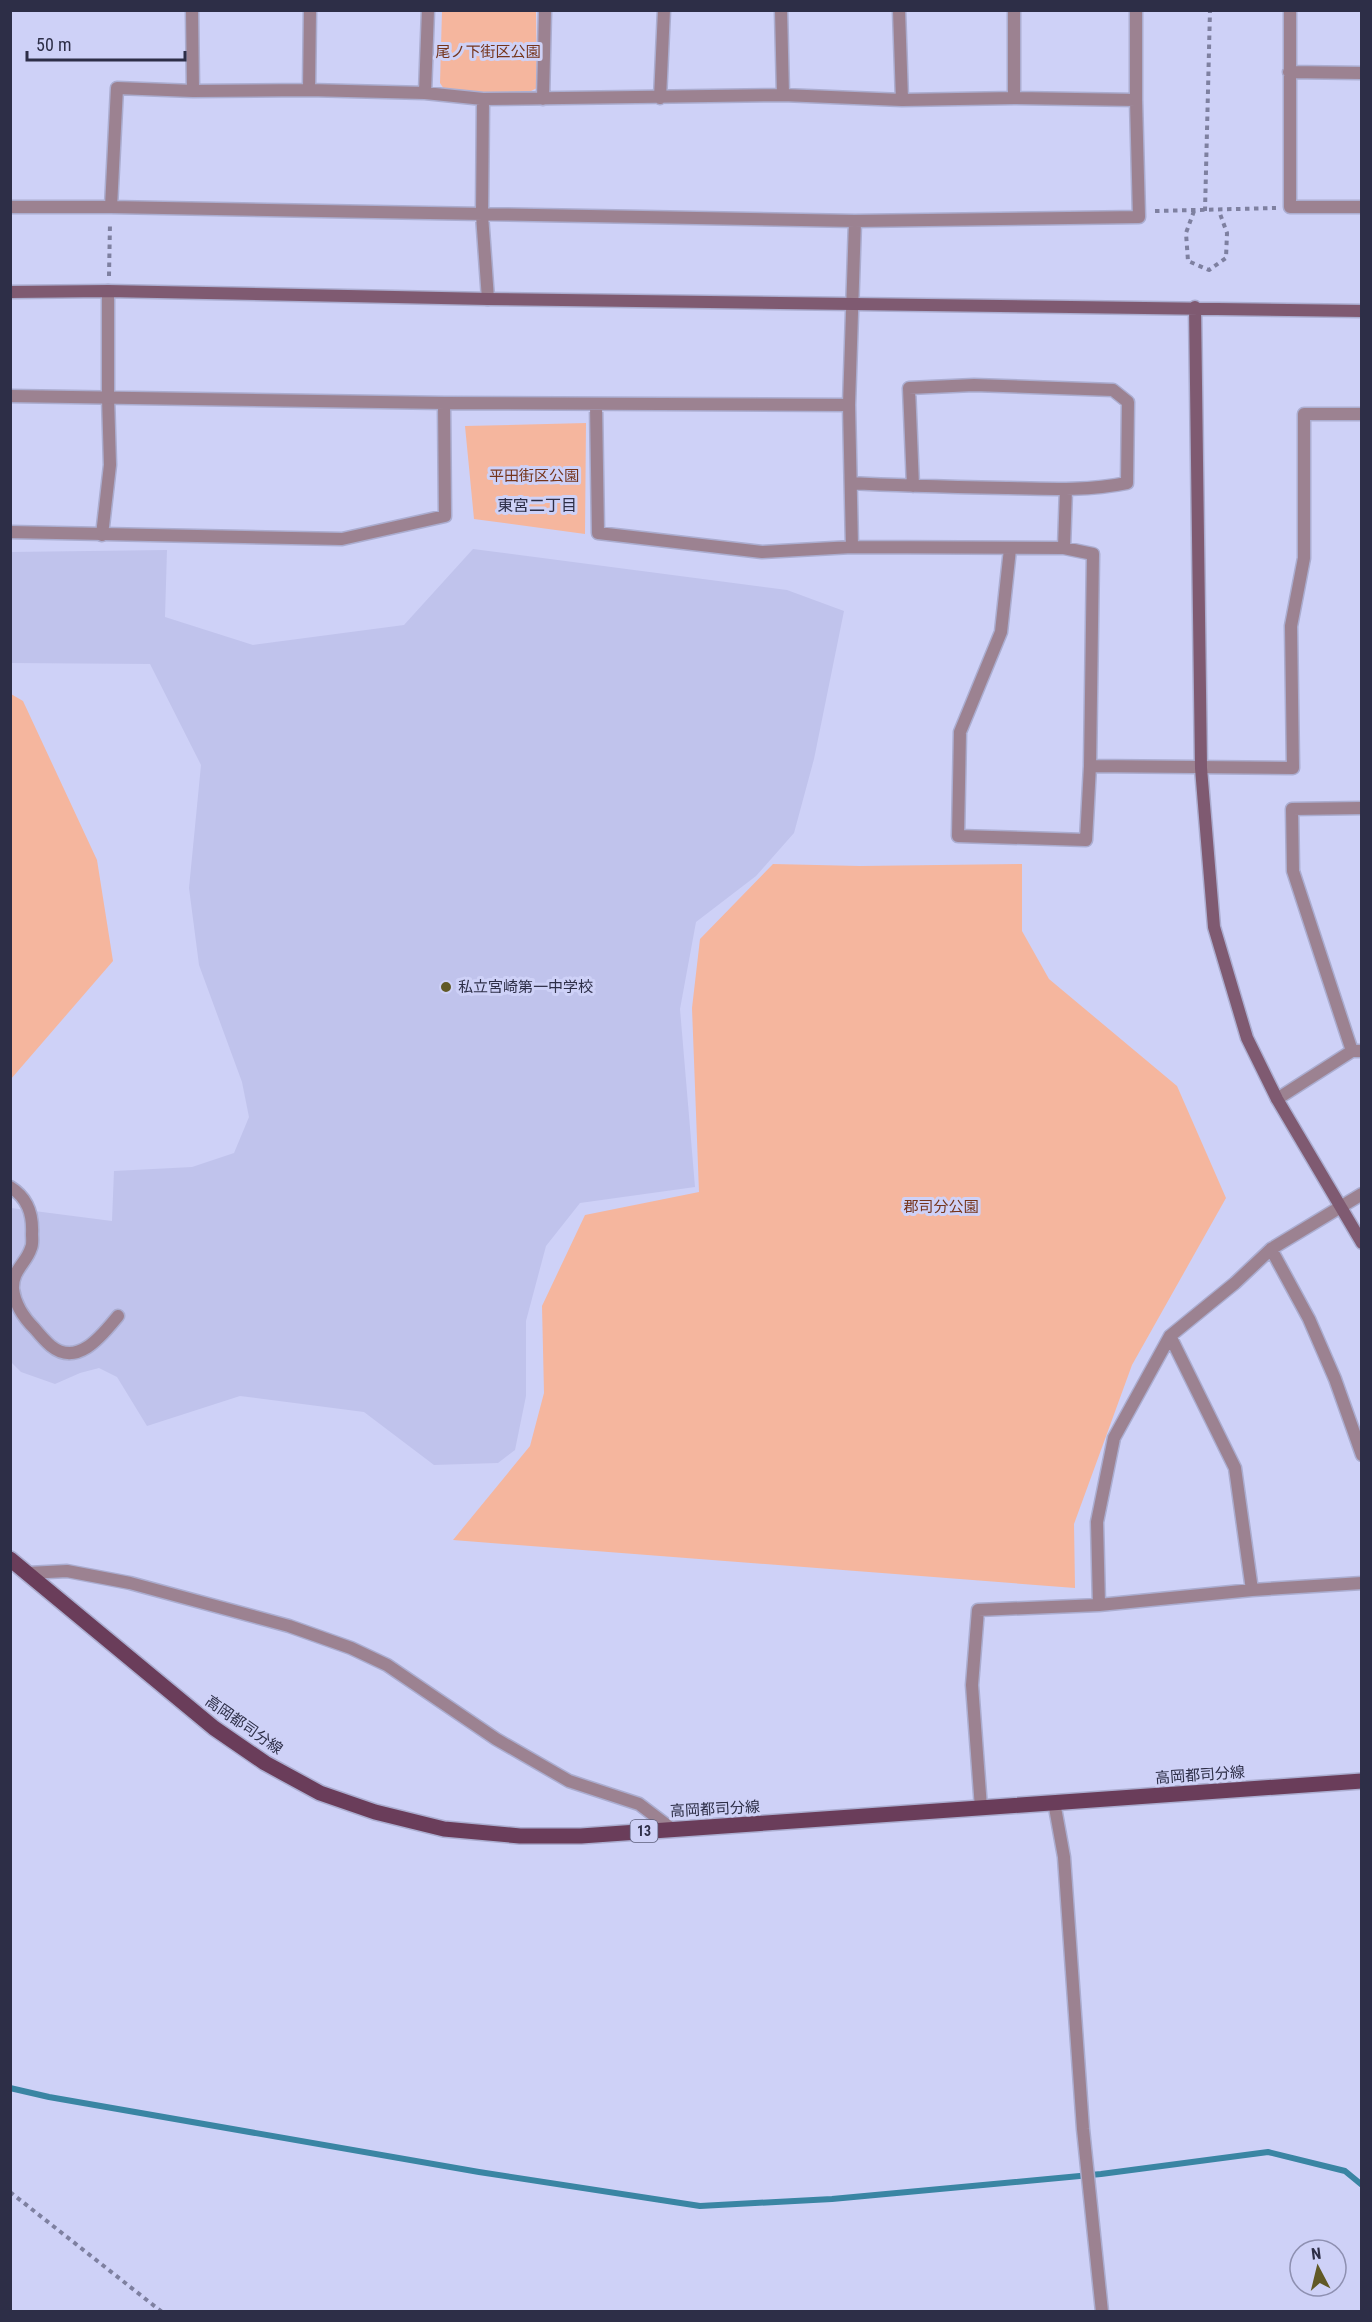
<svg xmlns="http://www.w3.org/2000/svg" width="1372" height="2322" font-family="'Roboto Condensed','Noto Sans JP',sans-serif">
	<style>
		.built { fill: #c0c3ec }
		.green { fill: #f5b69e }
		.lines { fill: none; stroke-linecap: round; stroke-linejoin: round }
		.stream { stroke: #3a85a3; stroke-width: 6 }
		.lane-casing { stroke: #abadd0; stroke-width: 15 }
		.street-casing { stroke: #abadd0; stroke-width: 15 }
		.secondary-casing { stroke: #abadd0; stroke-width: 15 }
		.primary-casing { stroke: #abadd0; stroke-width: 18 }
		.path { stroke: #7e80a0; stroke-width: 4; stroke-dasharray: 4.5 4.5; stroke-linecap: butt }
		.lane { stroke: #9c8291; stroke-width: 12 }
		.street { stroke: #9c8291; stroke-width: 12 }
		.secondary { stroke: #7f5a71; stroke-width: 12 }
		.primary { stroke: #6a3d5a; stroke-width: 15 }
		.poi-dot { fill: #615926; stroke: #ced1f7; stroke-width: 2 }
		.labels { text-anchor: middle; stroke-width: 6; stroke-linejoin: round; paint-order: stroke }
		.shield { fill: #ced1f7; stroke: #5d5f7c; stroke-width: 1.5 }
		.shield-label { font-size: 14px; font-weight: bold; fill: #2d2e47 }
		.park-label { font-size: 15px; fill: #75351c; stroke: #ced1f7 }
		.poi-label { font-size: 15px; fill: #2d2e47; stroke: #ced1f7; text-anchor: start }
		.street-label { font-size: 15px; fill: #2d2e47; stroke: #ced1f7 }
		.neighbourhood-label { font-size: 16px; fill: #2d2e47; stroke: #ced1f7 }
	</style>
	<rect width="100%" height="100%" fill="#ced1f7"/>
	<path class="built" d="M473 549 787 590 844 611 814 759 794 833 756 876 696 922 680 1009 695 1187 580 1203 546 1246 526 1321V1396L515 1450 498 1463 434 1465 364 1412 240 1396 147 1426 117 1377 99 1368 80 1373 55 1384 21 1372 11 1362V1208L112 1221 114 1171 192 1167 234 1153 249 1117 242 1082 199 965 189 888 201 765 150 664 11 663 10 552 167 550 165 617 253 645 404 625Z"/>
	<path class="green" d="M442 11H536L537 88 527 93 446 92 440 83Z
		M586 423 585 534 474 519 465 426Z
		M11 694 23 701 97 860 113 961 11 1079Z
		M773 864 860 866 1022 864V931L1049 979 1177 1086 1226 1198 1132 1365 1074 1524 1075 1588 453 1540 530 1446 544 1393 542 1306 585 1215 699 1192 692 1008 700 939Z"/>
	<g class="lines">
		<path class="stream" d="M10 2088 49 2097 479 2172 700 2206 832 2199 1101 2174 1268 2152 1345 2171 1362 2185"/>
		<defs>
			<path id="lane" d="M102 535 110 465 108 397"/>
			<path id="street" d="M192 10 193 91
				M781 10 783 95
				M899 10 902 100
				M1290 10V207H1362
				M1289 72 1362 73
				M309 90 310 10
				M425 93 428 10
				M660 98 664 10
				M1014 98V10
				M483 99 482 215 488 299
				M543 99 545 10
				M10 207H111L855 221 1139 217 1136 100V10
				M111 207 117 88 193 91 309 90 425 93 483 99 783 95 902 100 1014 98 1136 100
				M108 291V397
				M10 396 444 403 849 405
				M596 404 598 533 762 552 852 547 1064 548 1093 554 1090 766 1086 840 958 836 960 732 1001 632 1010 549
				M851 483C903 486 956 487 1008 488 1048 489 1088 491 1127 483L1128 402 1113 390 974 385 909 388 913 486
				M10 532 342 539 445 516 444 403
				M852 547 849 405 855 221
				M1064 548 1066 489
				M1090 766 1293 768 1291 626 1304 558V414H1362
				M1352 1051 1293 871 1292 809 1362 808
				M1277 1099 1352 1051H1362
				M10 1187C28 1198 33 1214 32 1234 32 1238 33 1244 31 1248 26 1264 12 1270 13 1289 15 1305 24 1318 35 1329 40 1335 45 1341 51 1346 78 1368 103 1334 118 1316
				M1271 1249 1309 1319 1335 1379 1362 1455
				M1170 1336 1235 1468 1252 1590
				M28 1573 67 1571 130 1583 289 1626 351 1648 387 1665 496 1739 569 1781 639 1804 672 1829
				M1099 1605 1097 1522 1114 1438 1170 1336 1235 1283 1271 1249 1362 1194
				M1054 1802 1064 1857 1083 2129 1102 2312
				M981 1808 972 1685 978 1610 1099 1605 1252 1590 1362 1583"/>
			<path id="secondary" d="M10 292 108 291 488 299 1362 311
				M1195 307 1201 768 1214 927 1247 1038 1277 1099 1362 1243"/>
			<path id="primary" d="M10 1559 214 1728 265 1763 320 1793 375 1812 444 1829 520 1836H581L1362 1781"/>
		</defs>
		<use href="#lane" class="lane-casing"/>
		<use href="#street" class="street-casing"/>
		<use href="#secondary" class="secondary-casing"/>
		<use href="#primary" class="primary-casing"/>
		<path class="path" d="M1155 211 1276 208
			M1194 211 1186 233 1188 261 1209 270 1226 258 1227 233 1219 211
			M1205 211 1210 10
			M109 276 110 223
			M10 2192 162 2312"/>
		<use href="#lane" class="lane"/>
		<use href="#street" class="street"/>
		<use href="#secondary" class="secondary"/>
		<use href="#primary" class="primary"/>
	</g>
	<circle class="poi-dot" cx="446" cy="987" r="6"/>
	<g class="labels">
		<rect class="shield" x="630.5" y="1820" width="27" height="22" rx="4.5"/>
		<g class="shield-label">
			<text x="644" y="1836">13</text>
		</g>
		<g class="park-label">
			<text x="488" y="57">尾ノ下街区公園</text>
			<text x="534" y="481">平田街区公園</text>
			<text x="941" y="1212">郡司分公園</text>
		</g>
		<g class="poi-label">
			<text x="458" y="992">私立宮崎第一中学校</text>
		</g>
		<g class="street-label">
			<text transform="translate(244 1725) rotate(35)" y="5">高岡都司分線</text>
			<text transform="translate(1200 1775) rotate(-4)" y="5">高岡都司分線</text>
			<text transform="translate(715 1809) rotate(-3)" y="5">高岡都司分線</text>
		</g>
		<g class="neighbourhood-label">
			<text x="537" y="511">東宮二丁目</text>
		</g>
	</g>
	<rect width="1372" height="2322" fill="none" stroke="#2d2e47" stroke-width="24"/>
	<g transform="translate(1318 2268) rotate(353)"><circle r="28" fill="#ced1f7" stroke="#8e90b1" stroke-width="1.5"/>
	<path d="M0-4.5L10 22L0 15L-10 22Z" fill="#615926"/>
	<text y="-9" font-size="16" font-weight="bold" text-anchor="middle" fill="#2d2e47">N</text>
	</g>
	<path d="M27 51v9h158v-9" fill="none" stroke="#2d2e47" stroke-width="3"/>
	<text x="36" y="51" font-size="18" fill="#2d2e47" stroke="#ced1f7" stroke-width="4.5" paint-order="stroke">50 m</text>
</svg>
